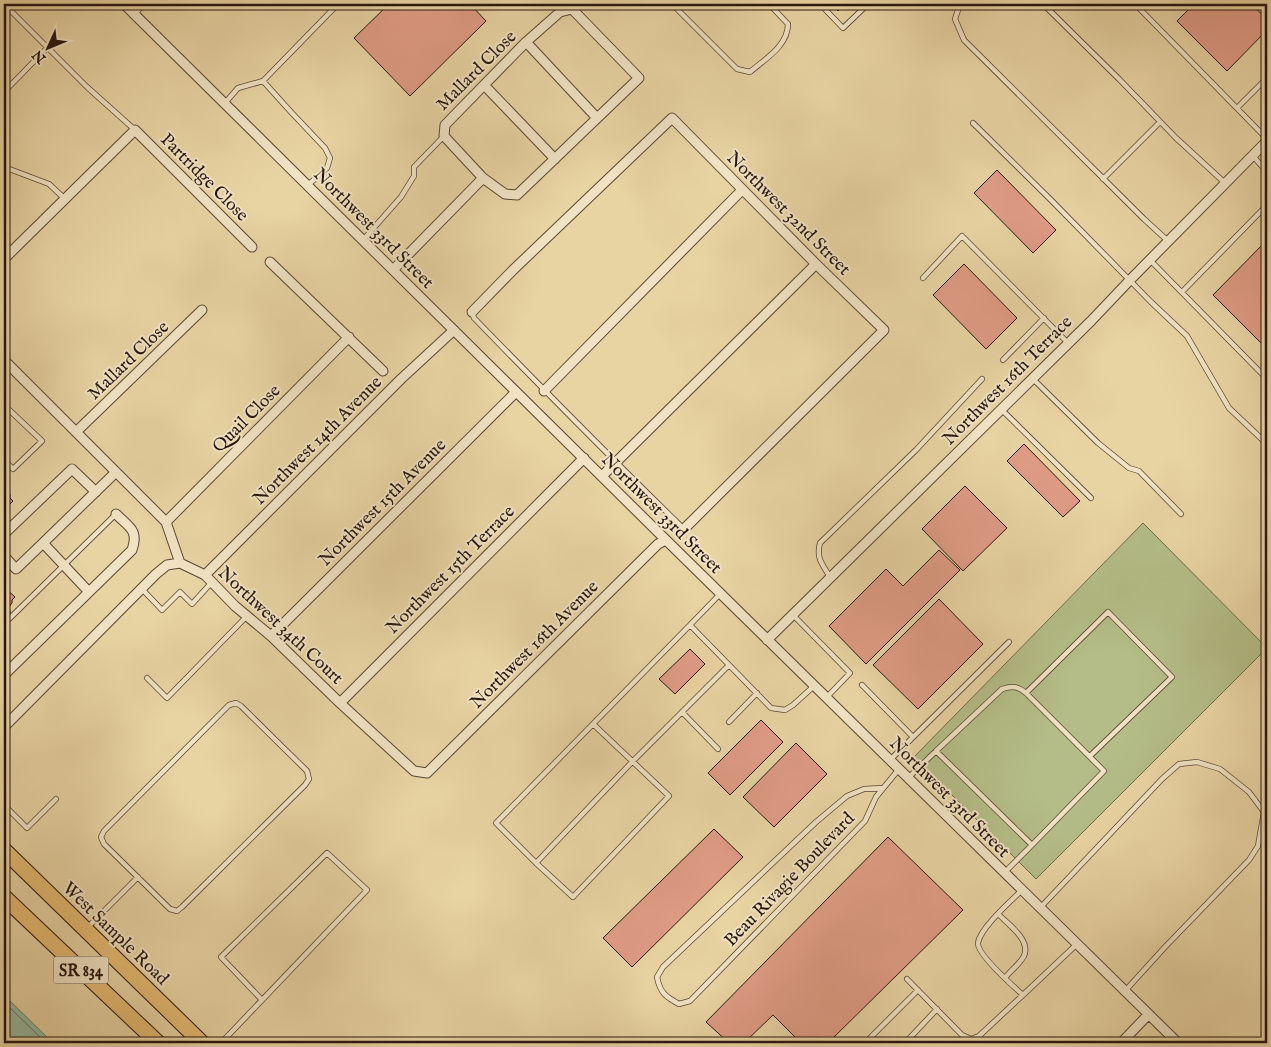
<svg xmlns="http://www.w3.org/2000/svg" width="1271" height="1047" font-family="'IM FELL English',serif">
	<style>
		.green { fill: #b4bd87; stroke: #6e6a4b }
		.water { fill: #98b9a1; stroke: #6b7867 }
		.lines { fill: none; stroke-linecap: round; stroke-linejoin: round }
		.shore { stroke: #606858; stroke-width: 1 }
		.building { fill: #df9c85; stroke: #28170f }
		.lane-casing { stroke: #584634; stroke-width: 6 }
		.street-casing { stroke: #584634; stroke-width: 11 }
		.primary-casing { stroke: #28170f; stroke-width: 17 }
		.lane { stroke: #f0e2c3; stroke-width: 4.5 }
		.street { stroke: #f0e2c3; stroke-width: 9 }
		.primary { stroke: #e4ba72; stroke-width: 15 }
		.labels { text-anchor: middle; stroke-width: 4; stroke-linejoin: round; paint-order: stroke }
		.shield { fill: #f0e2c3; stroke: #645445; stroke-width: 1 }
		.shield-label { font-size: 16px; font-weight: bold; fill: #28170f }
		.street-label { font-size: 18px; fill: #28170f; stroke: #f0e2c3 }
	</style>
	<rect width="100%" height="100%" fill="#e8d3a3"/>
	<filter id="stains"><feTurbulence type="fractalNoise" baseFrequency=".004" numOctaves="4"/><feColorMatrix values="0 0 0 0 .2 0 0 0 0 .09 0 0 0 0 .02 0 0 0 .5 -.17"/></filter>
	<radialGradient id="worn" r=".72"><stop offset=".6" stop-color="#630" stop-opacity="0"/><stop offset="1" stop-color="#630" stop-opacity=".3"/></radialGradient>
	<path class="green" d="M1143 523 1267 648 1036 879 914 757Z"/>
	<path class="water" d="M4 995 53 1043H4Z"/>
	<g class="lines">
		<path class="shore" d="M4 1002 46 1043"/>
	</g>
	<path class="building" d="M389 4H470L486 21 410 96 354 38Z
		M831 4H844L838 11Z
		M1181 4H1251L1267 19V30L1227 71 1177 21 1188 10Z
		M997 170 1056 230 1033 253 974 193Z
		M1267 240V349L1213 295Z
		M964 264 1017 318 986 349 933 295Z
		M1024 444 1080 501 1063 517 1007 461Z
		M4 483H6L8 485V487L5 490 10 494V498L13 501 4 510Z
		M965 486 1007 528 963 571 922 529Z
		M939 550 960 570 866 664 829 626 886 569 903 586Z
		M4 587 15 597 12 600V603L8 608 10 611V613L6 615 4 612Z
		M939 599 983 644 918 709 873 665Z
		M690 649 705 664 675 694 659 679Z
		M761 720 783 742 730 795 708 773Z
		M796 743 827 774 774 827 743 797Z
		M714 829 743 857 632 967 603 938Z
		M888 837 963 910 828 1043H801L773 1015 744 1043H729L706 1022Z"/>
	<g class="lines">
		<defs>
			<path id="lane" d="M4 4 87 87 135 130
				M674 4 675 7 737 69 750 72C765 59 788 46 788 24L769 4
				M820 4 843 28 868 4
				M960 4 955 19 964 40 1144 219 1168 241
				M1043 4 1119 79 1176 138 1225 183
				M1135 4 1267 139
				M135 14 144 4
				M263 81 338 4
				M4 92 48 47
				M225 103 238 88 263 81 291 112 325 148 330 158 327 168 308 185
				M1237 108 1267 78
				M973 123 1052 201 1151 302 1187 336 1229 408 1267 444
				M1253 156 1267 172
				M4 167 49 184 65 199
				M1103 179 1160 122
				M363 240 401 197 414 176V167L444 136
				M1150 260 1267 379
				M923 278 962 236 1068 343
				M1182 292 1267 205
				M472 312 474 318C543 389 613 460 684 529
				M1003 360 1044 318
				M1032 378 1098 443 1129 468 1139 471 1181 514
				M4 405 42 441 13 469 4 460
				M1001 409 1091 498
				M830 577C822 564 816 558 820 543L916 450 982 379
				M142 589 162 610 180 592 192 604 212 582
				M720 594 690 625 771 708 785 710 793 705 814 686
				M793 615 850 673 826 698
				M4 624 116 514
				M690 625 496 823 536 863 632 762 729 665
				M147 678 167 698 247 616
				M862 685 913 737
				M1026 693 1108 612 1172 677 1090 756
				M236 703 241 706 307 771 309 779 305 785 182 907 177 911 170 909 104 844 101 837 104 831 229 705Z
				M682 712 718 749
				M729 722 757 693
				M936 751 1002 689C1012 686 1018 686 1026 693L1104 771 1032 845
				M890 760 1009 642
				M908 778 936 751 1032 845 1004 873
				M883 788 864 789 847 796 816 822 663 967 657 977C660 993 666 997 679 1004L690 1001 865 821 876 797 899 769
				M4 805 27 828 56 799
				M536 863 573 897 669 796 593 724
				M1022 890C1011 901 980 928 978 943 977 954 1014 987 1023 995L1077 944
				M1040 908 1162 779 1179 764 1197 762 1220 769 1249 792 1264 812 1258 846 1249 860 1165 947 1125 991
				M998 914C1009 925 1031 940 1024 956 1020 964 1010 971 1005 978
				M88 927 138 877
				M907 979 962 1035 971 1039 979 1036 1023 995
				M221 1043 367 890 327 853 221 957 262 1000
				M865 1043 918 990
				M905 1043 937 1009"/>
			<path id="street" d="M124 4 666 540 1178 1043
				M572 9 639 78 517 195 505 194 483 178 444 136 445 125 526 42 560 12Z
				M526 42 597 118
				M484 85 555 159
				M4 259 135 130 252 247
				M270 262 383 371
				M393 270 483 178
				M472 312 513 270 672 118 816 264 884 330 684 529
				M4 360 166 522 180 563 205 575 235 606 271 636 340 703 414 771 427 773 658 544 666 540
				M544 391 742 190
				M76 432 202 310
				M602 476 816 264
				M166 522 349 337
				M4 534 72 469 96 492
				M43 543 116 472
				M4 556 16 569 43 543 89 592
				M205 575 401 379 454 330
				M271 636 516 392
				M767 640 1091 321 1130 280 1267 141
				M4 675 132 550C139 530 129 527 116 514
				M340 703 584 458
				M4 727 156 574 167 565 180 563
				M1121 1043 1148 1015"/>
			<path id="primary" d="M4 850 202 1043
				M4 897 158 1043"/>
		</defs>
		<use href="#lane" class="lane-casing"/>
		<use href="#street" class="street-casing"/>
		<use href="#primary" class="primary-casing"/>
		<use href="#lane" class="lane"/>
		<use href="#street" class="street"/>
		<use href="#primary" class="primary"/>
	</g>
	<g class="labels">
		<rect class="shield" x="53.5" y="956.5" width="55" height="27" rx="4"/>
		<g class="shield-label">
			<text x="81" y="976">SR 834</text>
		</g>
		<g class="street-label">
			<text transform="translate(476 70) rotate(-45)" y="6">Mallard Close</text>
			<text transform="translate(205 177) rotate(45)" y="6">Partridge Close</text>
			<text transform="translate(789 213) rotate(45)" y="6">Northwest 32nd Street</text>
			<text transform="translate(374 228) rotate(45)" y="6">Northwest 33rd Street</text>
			<text transform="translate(128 360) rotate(-44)" y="6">Mallard Close</text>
			<text transform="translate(1007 380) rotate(-45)" y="6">Northwest 16th Terrace</text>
			<text transform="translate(246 418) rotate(-45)" y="6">Quail Close</text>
			<text transform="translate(317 440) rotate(-45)" y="6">Northwest 14th Avenue</text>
			<text transform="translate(382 502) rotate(-45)" y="6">Northwest 15th Avenue</text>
			<text transform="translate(662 513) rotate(45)" y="6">Northwest 33rd Street</text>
			<text transform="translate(450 569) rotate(-45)" y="6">Northwest 15th Terrace</text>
			<text transform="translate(281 625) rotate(43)" y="6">Northwest 34th Court</text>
			<text transform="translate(534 644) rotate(-45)" y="6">Northwest 16th Avenue</text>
			<text transform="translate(950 797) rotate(45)" y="6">Northwest 33rd Street</text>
			<text transform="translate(789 879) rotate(-46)" y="6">Beau Rivagie Boulevard</text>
			<text transform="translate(116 933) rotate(44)" y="6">West Sample Road</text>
		</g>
	</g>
	<rect width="1271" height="1047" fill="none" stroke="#e8d3a3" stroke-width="20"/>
	<rect x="5" y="5" width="1261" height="1037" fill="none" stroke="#28170f" stroke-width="2.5"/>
	<rect x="10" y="10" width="1251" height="1027" fill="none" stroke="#28170f"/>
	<g transform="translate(48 48) rotate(226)" stroke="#f0e2c3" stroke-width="4" paint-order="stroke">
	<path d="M0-4L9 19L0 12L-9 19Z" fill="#28170f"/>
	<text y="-8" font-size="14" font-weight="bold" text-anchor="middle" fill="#28170f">N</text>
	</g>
	<rect width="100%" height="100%" filter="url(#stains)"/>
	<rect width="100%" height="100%" fill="url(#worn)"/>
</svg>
